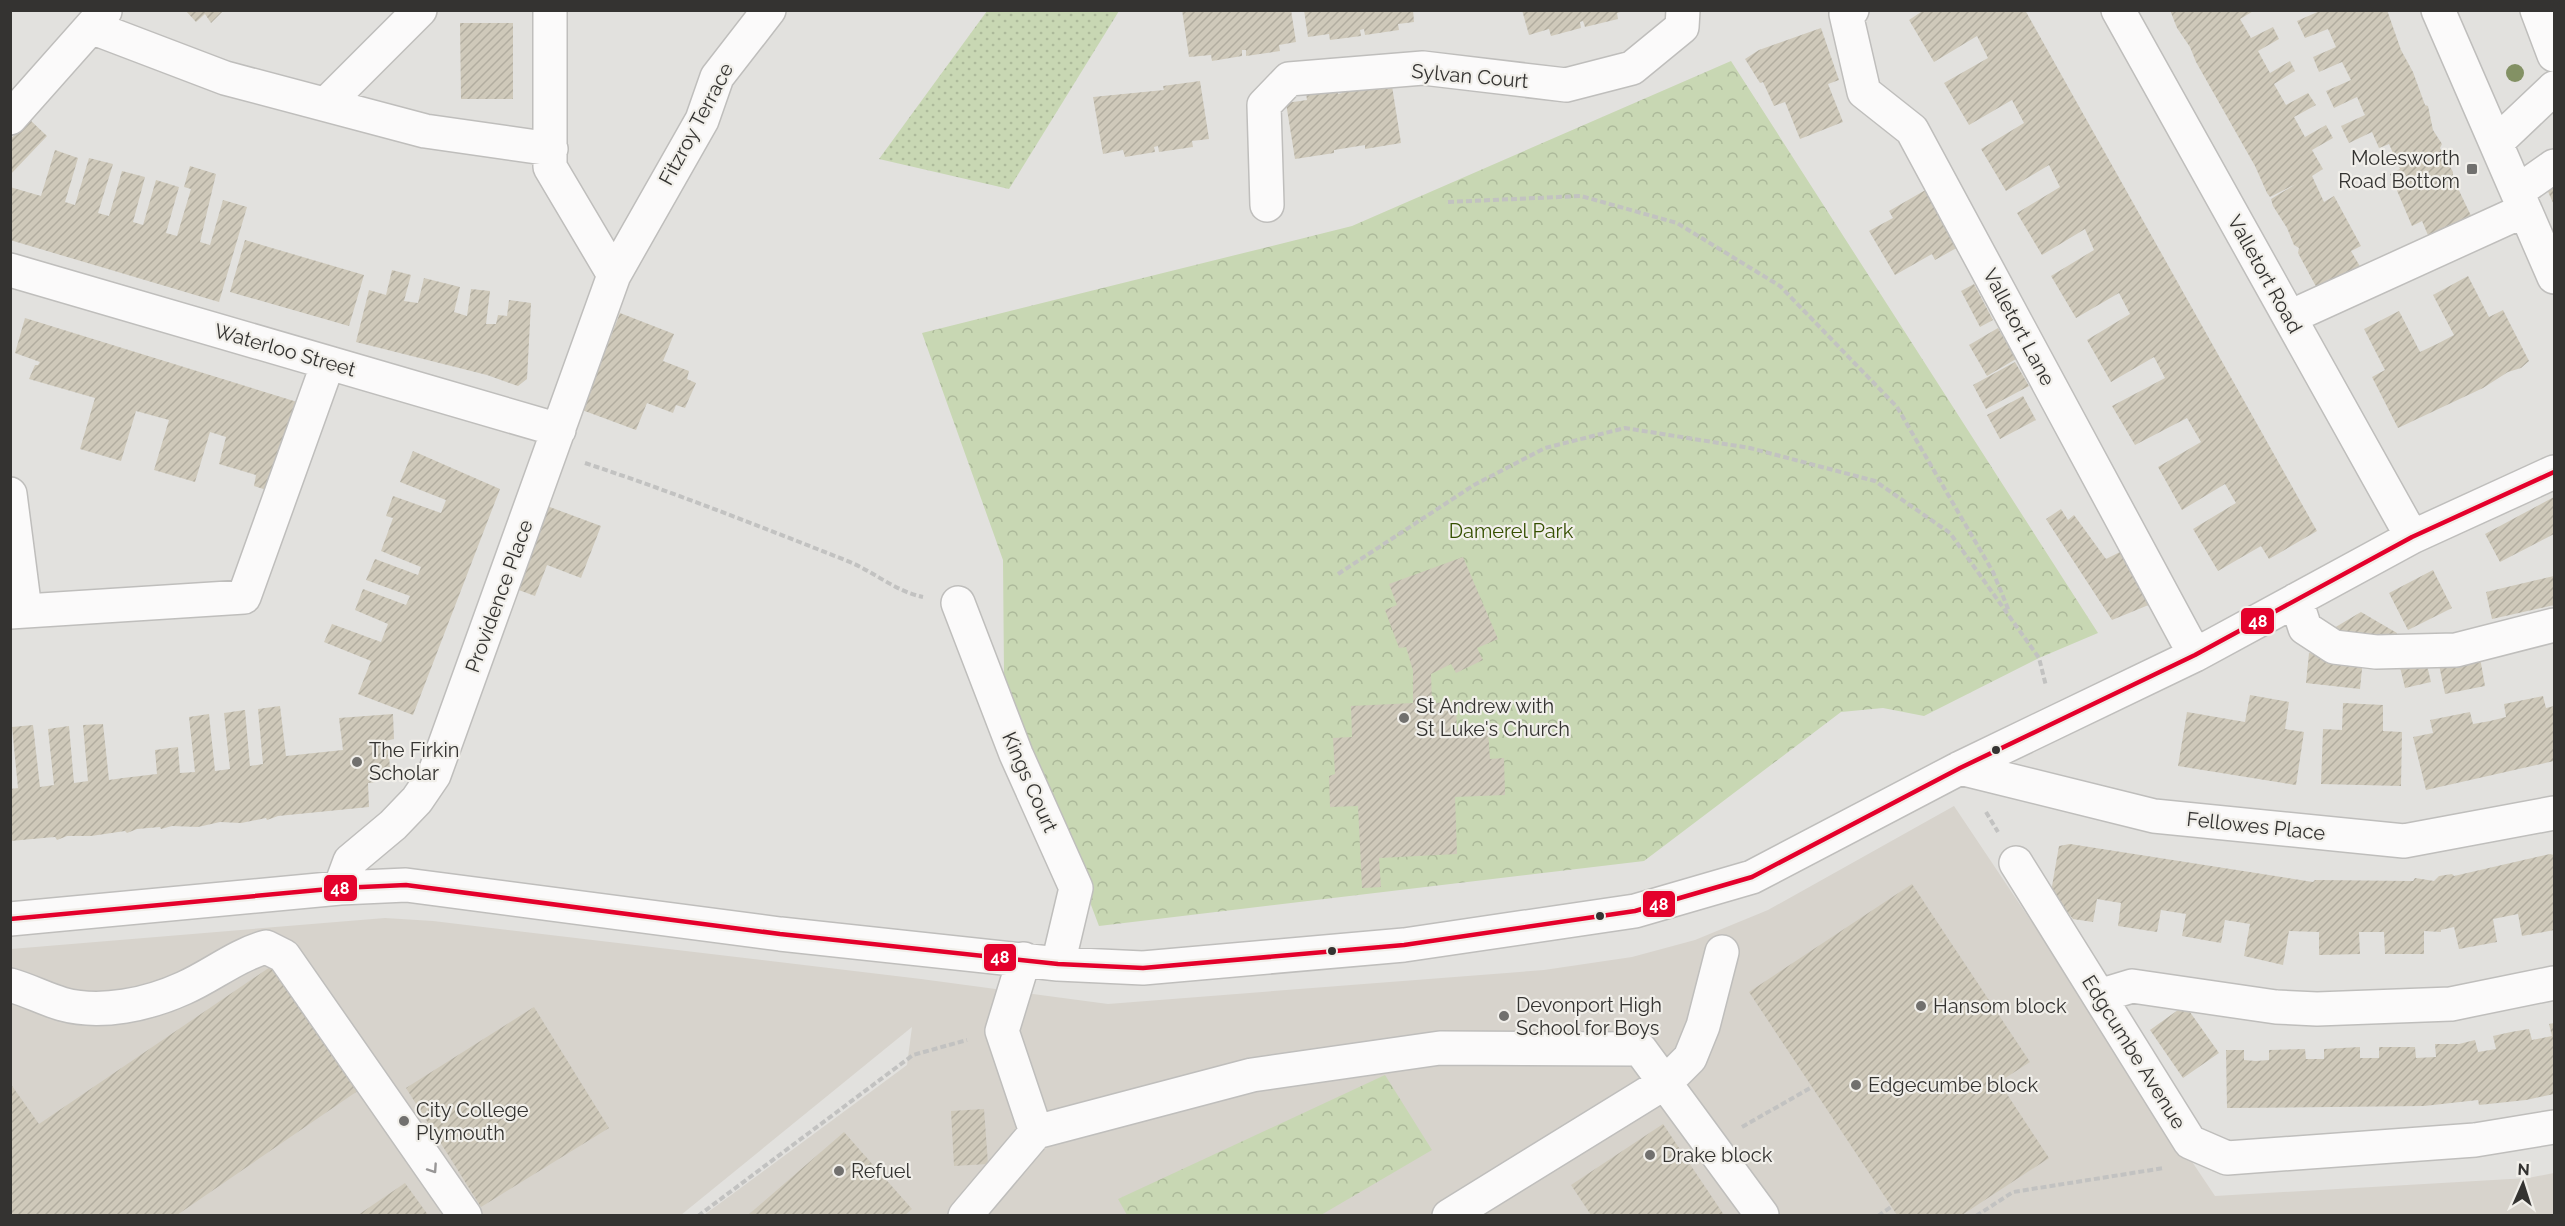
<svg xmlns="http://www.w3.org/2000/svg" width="2565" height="1226" font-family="Raleway,sans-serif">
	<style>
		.built { fill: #d7d3cc }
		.grass { fill: url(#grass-dots) }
		.park { fill: url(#park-crowns) }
		.building { fill: url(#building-hatch) }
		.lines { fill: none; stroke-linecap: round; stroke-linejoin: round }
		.minor-casing { stroke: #bfbebc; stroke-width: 36 }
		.path { stroke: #c2c2c1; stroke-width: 4; stroke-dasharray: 6 3; stroke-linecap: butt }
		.minor { stroke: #fbfafa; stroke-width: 33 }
		.bus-1-casing { stroke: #f1efea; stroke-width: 9 }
		.bus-1 { stroke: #e4002b; stroke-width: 4.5 }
		.tree { fill: #839164 }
		.oneway { stroke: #989696 }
		.poi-dot { fill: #71706e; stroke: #f1efea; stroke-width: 2 }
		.bus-dot { fill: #343331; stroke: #f1efea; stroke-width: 2 }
		.labels { text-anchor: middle; stroke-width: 4.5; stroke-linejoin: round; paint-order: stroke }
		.street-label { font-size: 20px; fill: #343331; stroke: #f1efea }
		.poi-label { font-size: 20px; fill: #343331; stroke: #f1efea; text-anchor: start }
		.park-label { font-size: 20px; fill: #354f00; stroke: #f1efea }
		.line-badge { stroke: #f1efea; stroke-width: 2 }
		.badge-label { font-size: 16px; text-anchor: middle; font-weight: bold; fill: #fff }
	</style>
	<defs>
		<pattern id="grass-dots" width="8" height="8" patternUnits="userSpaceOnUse" patternTransform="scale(1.5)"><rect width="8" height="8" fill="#c8d7b3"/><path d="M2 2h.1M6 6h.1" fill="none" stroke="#acb99a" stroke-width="1.8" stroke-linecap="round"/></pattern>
		<pattern id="park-crowns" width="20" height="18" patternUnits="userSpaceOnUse" patternTransform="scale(1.5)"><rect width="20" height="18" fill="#c8d7b3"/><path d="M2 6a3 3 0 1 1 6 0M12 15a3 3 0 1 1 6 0" fill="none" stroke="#acb99a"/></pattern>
		<pattern id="building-hatch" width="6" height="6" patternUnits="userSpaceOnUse" patternTransform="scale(1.5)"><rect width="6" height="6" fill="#cfc9ba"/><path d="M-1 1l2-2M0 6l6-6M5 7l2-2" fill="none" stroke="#b2ada0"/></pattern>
	</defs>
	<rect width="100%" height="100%" fill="#e2e1de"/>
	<path class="built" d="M1954 806 2215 1196 2528 1178 2554 1173V1216L704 1215 907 1065 912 1027 681 1215 11 1216V949L385 918 433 921 921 979 1108 1004 1544 970 1632 957 1695 940 1768 910Z"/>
	<path class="grass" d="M987 11H1119L1009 189 879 159Z"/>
	<path class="park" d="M1731 61 2098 633 2039 658 1924 716 1883 708 1841 712 1644 861 1099 926 1004 675 1003 560 922 333 1352 226Z
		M1385 1075 1432 1150 1321 1215H1127L1118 1199Z"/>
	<path class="building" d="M185 10H224L211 23 205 14 196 22Z
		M1182 10H1291L1296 42 1279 45 1280 51 1246 56V50H1242V56L1212 61 1211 55 1189 57Z
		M1304 10H1413L1414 22 1398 24 1399 30 1365 35 1364 29 1360 30 1361 36 1330 40 1329 34 1308 37Z
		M1522 10H1624V11L1617 13 1618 19 1585 27 1583 21 1580 22 1581 28 1551 36 1549 29 1529 35Z
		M1924 10H2025L2317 531 2269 559 2261 546 2218 571 2193 529 2236 503 2225 484 2182 510 2158 467 2201 442 2187 418 2135 445 2112 406 2165 378 2154 357 2111 382 2087 340 2130 314 2119 293 2076 318 2051 276 2094 250 2085 229 2042 255 2017 213 2060 187 2049 165 2006 191 1981 149 2024 123 2012 100 1969 125 1944 83 1988 58 1977 36 1934 62 1909 20Z
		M2170 10H2255L2240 19 2251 38 2273 27 2279 39 2258 51 2270 73 2290 61 2295 71 2274 84 2286 105 2308 93 2316 105 2294 117 2305 137 2326 125 2333 138 2312 150 2323 169 2312 176 2324 202 2334 196 2361 246 2351 251 2365 275 2319 292 2298 253 2299 248 2294 245 2287 228 2273 206 2271 199 2296 184 2270 197 2267 193 2255 166 2196 62 2190 47 2177 28Z
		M2322 10H2387L2401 50 2413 72 2425 105 2428 106 2433 130 2442 144 2440 148 2453 172V178L2474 222 2433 247 2422 221 2412 226 2390 174 2400 169 2389 144 2379 148 2372 132 2349 143 2341 126 2365 115 2364 113 2357 97 2334 108 2326 91 2351 80 2342 62 2319 72 2313 57 2336 47 2328 29 2305 38 2297 21Z
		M460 23H513V99H461Z
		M1821 28 1839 80 1828 84 1843 122 1800 139 1785 102 1774 106 1763 82 1760 83 1745 59 1759 50Z
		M1200 81 1209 139 1192 141 1193 147 1159 152 1158 146 1154 147 1155 152 1125 157 1123 150 1103 154 1093 97 1164 90 1163 86Z
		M1392 86 1401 143 1365 149V145L1334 150V153L1295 159 1286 103 1307 100 1306 93 1337 88 1338 94 1342 93 1341 87Z
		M29 119 47 136 10 175V140Z
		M55 150 78 158 65 202 75 205 89 158 113 164 98 213 109 216 122 171 145 177 133 222 143 225 156 180 179 187 166 233 177 236 191 189 184 187 190 166 216 174 200 242 210 245 223 200 247 207 219 302 10 240V187L41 196Z
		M2554 181V205L2546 187Z
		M1929 188 1960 246 1935 260 1932 254 1895 275 1869 231 1893 218 1889 211Z
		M245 240 364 275 349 326 230 292Z
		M392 270 411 275 404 301 418 303 424 278 460 287 454 312 467 316 471 289 490 291 486 324H496L498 315 507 316 509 300 531 303 527 379 518 386 487 375 356 342 369 290 386 295Z
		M2468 276 2489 317 2503 310 2529 361 2521 368 2508 372 2483 388 2398 428 2372 377 2385 370 2364 329 2399 311 2420 352 2437 344 2454 335 2433 295Z
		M1974 284 1993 320 1980 327 1961 291Z
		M620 313 674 334 663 361 689 371 687 379 696 383 685 408 676 405 673 413 647 403 636 430 582 410Z
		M25 318 307 405 279 494 254 486 256 475 219 464 226 437 210 432 195 482 154 470 169 420 136 411 121 461 80 449 95 398 29 379 35 365H38L40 362 15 353Z
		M1998 328 2016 359 1987 376 1969 345Z
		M2015 362 2029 386 1986 409 1973 385Z
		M2023 396 2036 420 2000 439 1987 415Z
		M413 451 500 489 413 715 358 694 371 661 324 642 332 624 381 642 388 624 355 610 363 589 406 605 410 596 366 580 375 559 418 575 421 567 381 551 393 518 386 516 393 496 441 513 446 500 400 482Z
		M2554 497V534L2500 562 2485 534Z
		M547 506 601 526 581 578 547 565 535 596 516 589Z
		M2061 509 2068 520 2074 515 2106 559 2122 551 2151 604 2112 620 2046 519Z
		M1463 557 1498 639 1477 648 1483 660 1456 673 1451 664 1431 674 1432 703 1456 702 1457 732 1488 730 1490 759 1504 758 1505 795 1455 797 1457 854 1379 858 1381 887 1362 888 1358 806 1330 807 1329 776 1335 774 1333 738 1352 737 1351 706 1413 703V671L1406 647 1399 648 1385 610 1397 605 1389 584Z
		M2433 570 2452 608 2408 630 2389 593Z
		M2554 576V605L2492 619 2486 592Z
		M2361 612 2397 633V640L2344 638 2334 628Z
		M2479 652 2485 686 2445 694 2438 660Z
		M2309 653 2363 659 2360 689 2306 683Z
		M2425 657 2431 682 2405 688 2399 663Z
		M2250 695 2289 702 2285 729 2304 732 2296 785 2178 766 2187 712 2245 722Z
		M2543 696 2546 708 2554 706V761L2426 790 2413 737 2433 733 2430 720 2470 712 2473 724 2490 721 2506 717 2504 704Z
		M2343 703 2383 705V731L2402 732 2401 786 2321 784 2323 729 2342 730Z
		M280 706 286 756 343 750 339 718 393 714 394 739 381 742 382 750H389L390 772 376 774V782L368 783 369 807 278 816 267 820 266 818 241 823 220 822 198 827 172 826 161 829 160 827 137 829 127 833 125 831 91 836H67L57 840 55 837 10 841V789L18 788 12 727 33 725 40 787 54 785 48 729 69 726 74 783 88 781 83 725 103 724 109 780 123 778 157 774 155 750 178 747 180 773 195 772 189 717 209 714 215 771 230 769 224 713 245 710 250 766 263 764 258 709Z
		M2070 844 2313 882 2315 880 2413 881 2415 878 2434 881 2439 876 2452 874 2454 876 2550 854 2554 855V930L2522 936 2518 914 2493 919 2497 942 2459 949 2454 927 2441 930V932L2424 931V954H2385L2384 932H2359L2360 954 2319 955V932L2289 931 2283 965 2244 956 2250 924 2225 920 2221 943 2182 936 2186 914 2161 910 2157 932 2118 926 2121 903 2097 899 2093 922 2073 919 2051 892 2059 846Z
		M1912 884 2030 1062 1999 1082 2049 1158 1962 1215H1897L1749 992Z
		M273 965 359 1090 177 1215H10V1083L39 1124Z
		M2185 1005 2219 1053 2183 1078 2150 1030Z
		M534 1007 609 1128 481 1207 406 1088Z
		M2554 1023V1094L2526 1100 2479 1105 2478 1100 2424 1106 2227 1108 2226 1050H2244V1060L2256 1061 2269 1060V1050L2305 1049 2306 1059H2324V1049L2360 1047V1058H2379V1047H2415L2416 1058 2436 1057 2435 1044H2459L2475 1040 2478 1052 2496 1049 2493 1036 2511 1032 2529 1029 2532 1040 2552 1036 2549 1024Z
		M984 1109 988 1164 954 1166 951 1111Z
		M1663 1124 1724 1215H1591L1571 1185Z
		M844 1132 912 1209 905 1215H748Z
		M405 1183 428 1215H358Z"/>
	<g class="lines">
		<defs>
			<path id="minor" d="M550 10V167L614 275
				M1852 10 1846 14 1864 92 1912 130 2195 655
				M2118 10 2412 537
				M2438 10 2554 277
				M2537 10 2554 55
				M91 27 225 78 425 131 551 149
				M326 104 420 10
				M10 118 105 11
				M2496 143 2554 88
				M2517 192 2554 166
				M1267 205 1264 105 1289 79 1423 68 1566 85 1632 68 1682 27 1683 10
				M10 270 559 430
				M2290 317 2525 210
				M10 494 25 610
				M2296 600 2305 628 2334 647 2376 652 2456 650 2554 625
				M958 603 1016 754 1076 888 1058 964
				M10 612 244 597 328 363
				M1960 768 2154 816 2404 841 2554 813
				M2016 863 2190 1142 2227 1158 2475 1140 2554 1127
				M340 888 350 861 393 825 417 800 434 775 614 275 702 120 717 77 769 10
				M10 919 340 888 406 885 780 934 1058 964 1143 968 1404 945 1635 911 1752 877 1960 768 2195 655 2412 537 2554 472
				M1024 959 1002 1031 1036 1132
				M10 985C28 990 45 999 62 1004 101 1015 149 1004 184 988 213 975 235 956 266 947L284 956 465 1216
				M2099 996 2132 986 2276 1007 2317 1009 2451 1004 2554 983
				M965 1216 1036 1132 1252 1075 1440 1048 1640 1049 1762 1215
				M1449 1216 1666 1082 1690 1058 1703 1026 1722 952"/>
		</defs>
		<use href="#minor" class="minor-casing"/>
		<path class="path" d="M1448 202 1581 196 1677 223 1780 286 1897 407 1993 572 2009 611
			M585 463C673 492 759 526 845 560 872 570 894 591 923 597
			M1338 574 1474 485 1545 448 1625 428 1750 448 1875 481 1950 533 2039 658 2046 686
			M1986 812 1998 832
			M1742 1127 1812 1087
			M698 1216 913 1055 967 1040
			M1878 1216 1891 1207
			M1976 1216 2013 1192 2164 1168"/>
		<use href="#minor" class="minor"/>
		<defs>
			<path id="bus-1" d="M10 919 340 888 406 885 780 934 1058 964 1143 968 1404 945 1635 911 1752 877 1960 768 2195 655 2412 537 2554 472"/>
		</defs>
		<use href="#bus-1" class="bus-1-casing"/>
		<use href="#bus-1" class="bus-1"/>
	</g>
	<circle class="tree" cx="2515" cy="73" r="9"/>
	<defs><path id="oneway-chevron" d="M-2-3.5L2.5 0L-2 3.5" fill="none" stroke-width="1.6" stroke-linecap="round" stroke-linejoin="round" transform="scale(1.5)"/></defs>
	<use class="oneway" href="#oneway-chevron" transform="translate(433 1169) rotate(56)"/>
	<g class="poi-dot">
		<rect x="2466" y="163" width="12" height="12" rx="3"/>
		<circle cx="1404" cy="718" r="6"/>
		<circle cx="357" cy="762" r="6"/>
		<circle cx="1921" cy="1006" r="6"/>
		<circle cx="1504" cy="1016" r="6"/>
		<circle cx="1856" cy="1085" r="6"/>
		<circle cx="404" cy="1121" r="6"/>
		<circle cx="1650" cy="1155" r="6"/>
		<circle cx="839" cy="1171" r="6"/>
	</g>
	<g class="bus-dot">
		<circle cx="1996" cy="750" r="5"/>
		<circle cx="1600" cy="916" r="5"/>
		<circle cx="1332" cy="951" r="5"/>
	</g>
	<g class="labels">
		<g class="street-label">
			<text transform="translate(1470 76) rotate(5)" y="7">Sylvan Court</text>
			<text transform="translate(696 124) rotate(-62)" y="7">Fitzroy Terrace</text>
			<text transform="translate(2265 274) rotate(61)" y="7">Valletort Road</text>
			<text transform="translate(2019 327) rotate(62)" y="7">Valletort Lane</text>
			<text transform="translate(285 350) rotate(16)" y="7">Waterloo Street</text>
			<text transform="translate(499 596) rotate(-70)" y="7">Providence Place</text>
			<text transform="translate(1030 782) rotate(66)" y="7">Kings Court</text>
			<text transform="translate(2256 826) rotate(6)" y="7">Fellowes Place</text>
			<text transform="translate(2134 1052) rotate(58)" y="7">Edgcumbe Avenue</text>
		</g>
		<g class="poi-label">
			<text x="2460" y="165" text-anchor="end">Molesworth<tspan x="2460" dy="23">Road Bottom</tspan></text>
			<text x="1416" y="713">St Andrew with<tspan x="1416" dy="23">St Luke's Church</tspan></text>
			<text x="369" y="757">The Firkin<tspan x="369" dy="23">Scholar</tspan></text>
			<text x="1516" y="1012">Devonport High<tspan x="1516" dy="23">School for Boys</tspan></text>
			<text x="1933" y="1013">Hansom block</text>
			<text x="1868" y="1092">Edgecumbe block</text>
			<text x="416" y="1117">City College<tspan x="416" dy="23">Plymouth</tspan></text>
			<text x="1662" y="1162">Drake block</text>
			<text x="851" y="1178">Refuel</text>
		</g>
		<g class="park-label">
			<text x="1511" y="538">Damerel Park</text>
		</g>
	</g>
	<g class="line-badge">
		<rect x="2240" y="607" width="35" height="28" rx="6" fill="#e4002b"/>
		<rect x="323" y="874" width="35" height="28" rx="6" fill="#e4002b"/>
		<rect x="1642" y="890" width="34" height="28" rx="6" fill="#e4002b"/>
		<rect x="983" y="943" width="34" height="29" rx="6" fill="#e4002b"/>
	</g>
	<g class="badge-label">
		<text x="2258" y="627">48</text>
		<text x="340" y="894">48</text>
		<text x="1659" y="910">48</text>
		<text x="1000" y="963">48</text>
	</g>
	<rect width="2565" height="1226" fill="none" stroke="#343331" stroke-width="24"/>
	<g transform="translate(2523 1184) rotate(3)" stroke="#f1efea" stroke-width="4.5" paint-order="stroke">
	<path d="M0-4.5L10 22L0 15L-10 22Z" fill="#343331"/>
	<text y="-9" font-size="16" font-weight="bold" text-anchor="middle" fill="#343331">N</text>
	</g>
</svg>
